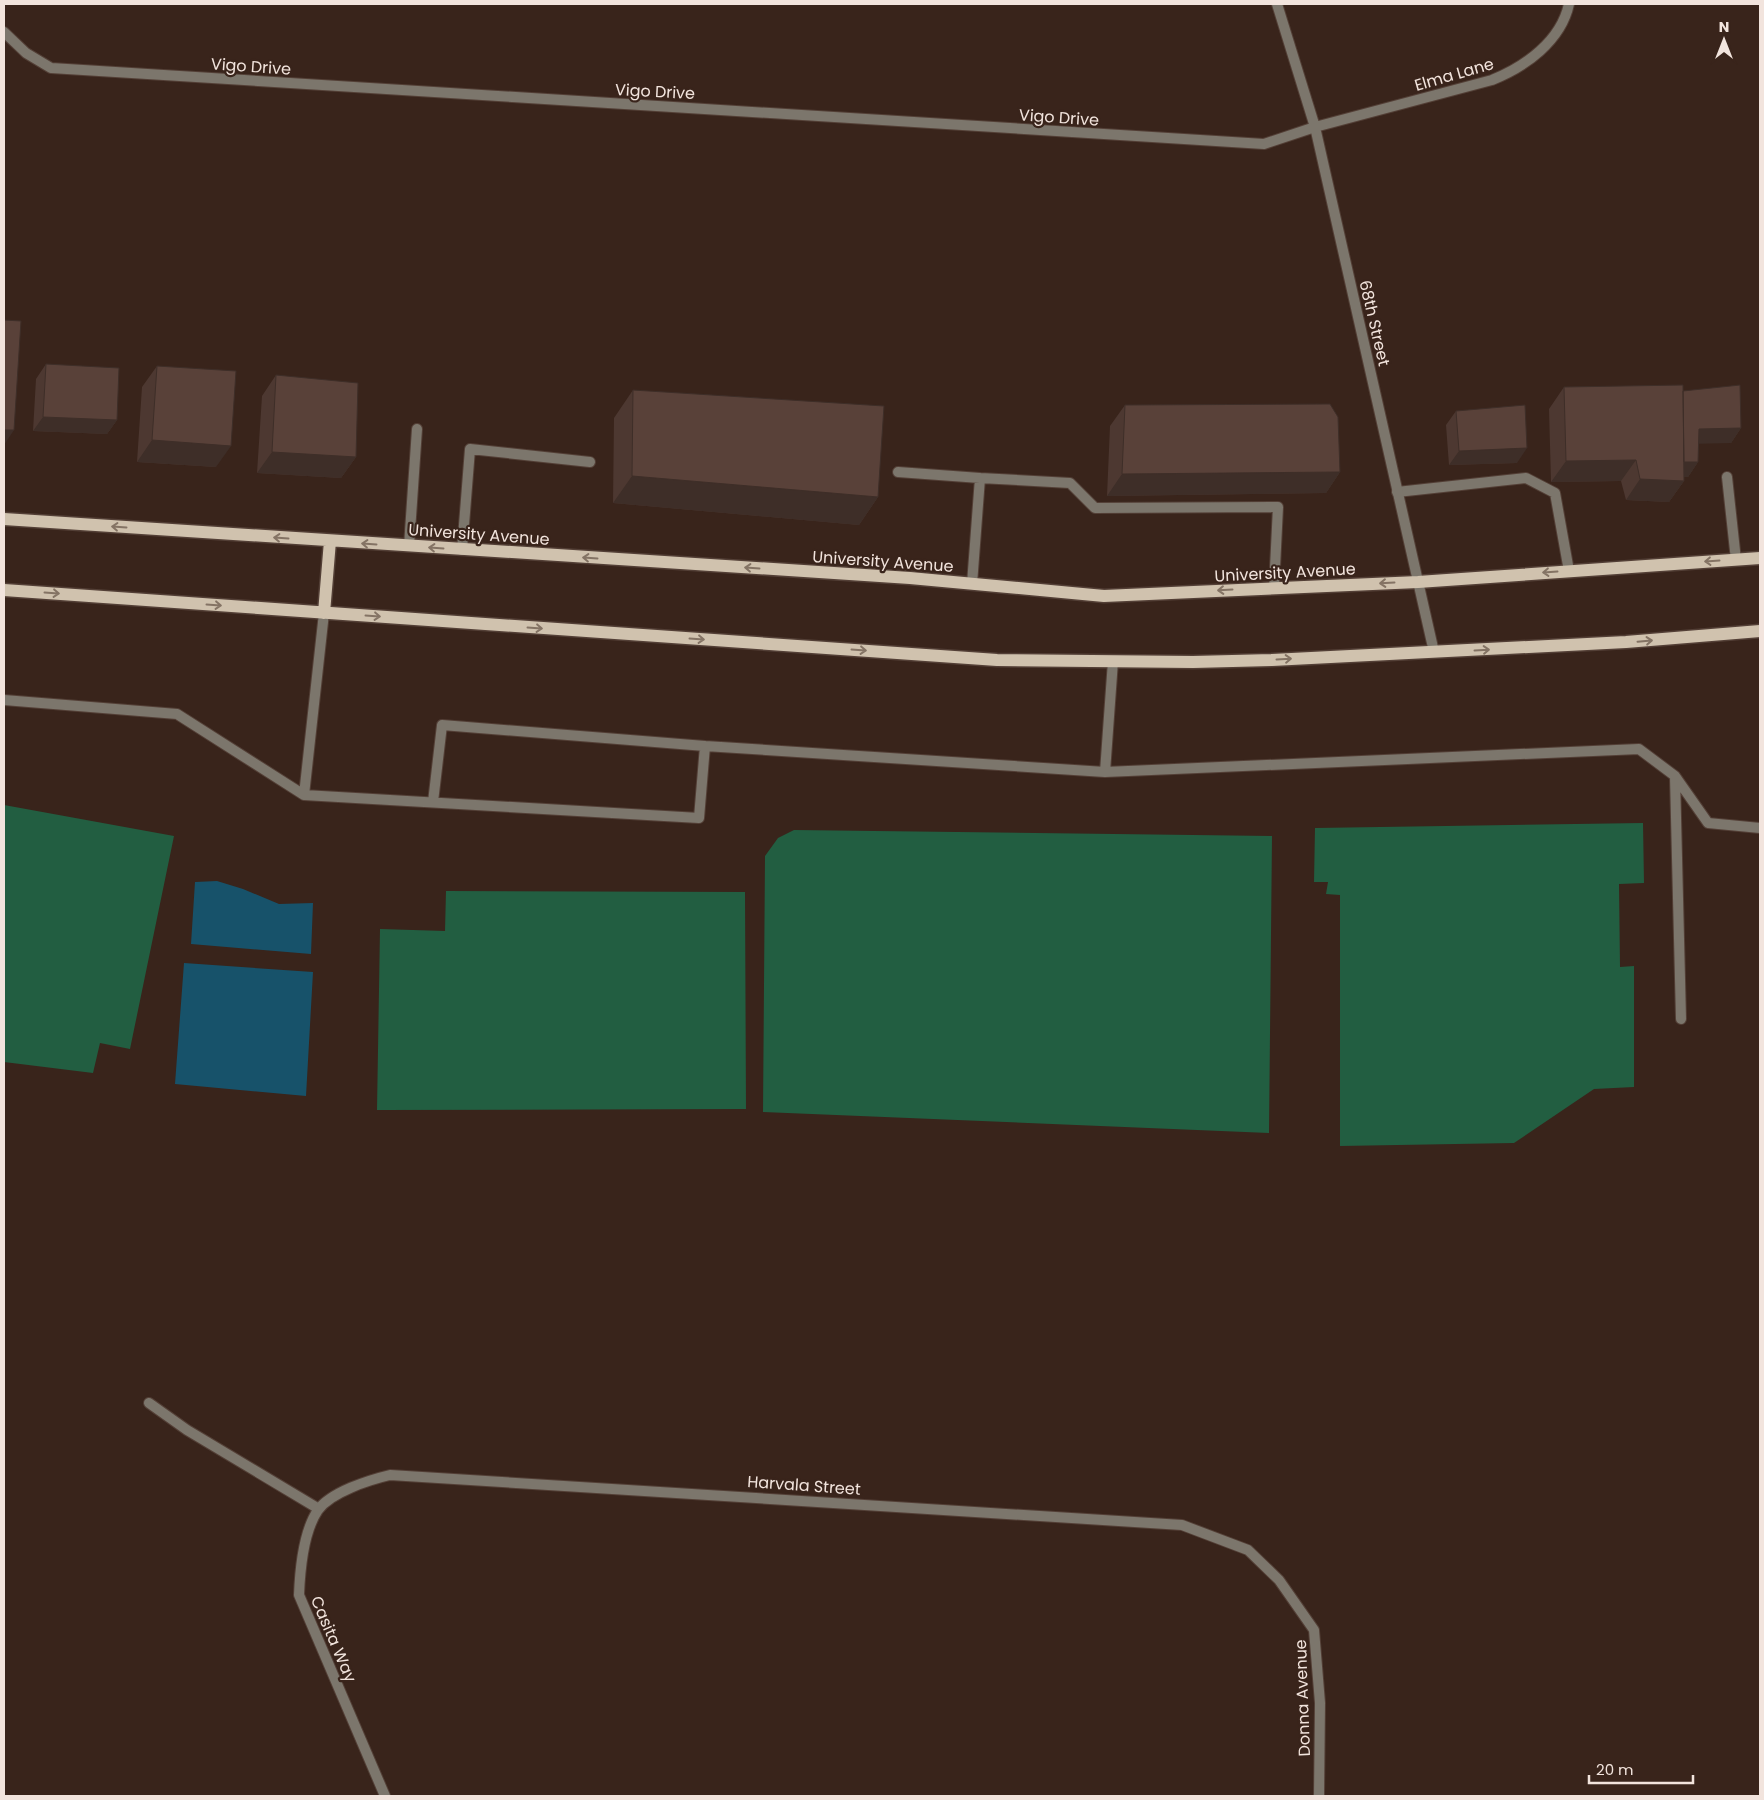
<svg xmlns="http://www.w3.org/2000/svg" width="1764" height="1800" font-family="Poppins,sans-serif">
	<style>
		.green { fill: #225e41 }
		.water { fill: #17526a }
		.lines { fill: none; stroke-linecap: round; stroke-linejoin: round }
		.lane-casing { stroke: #533f36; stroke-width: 12 }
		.street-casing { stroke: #533f36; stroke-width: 12 }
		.primary-casing { stroke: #533f36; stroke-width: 15 }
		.lane { stroke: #7c766c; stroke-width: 10 }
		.street { stroke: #7c766c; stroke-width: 10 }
		.primary { stroke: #d0c2ae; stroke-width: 12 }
		.wall { fill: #4d3831 }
		.shaded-wall { fill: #3e2e28 }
		.building { fill: #594139; stroke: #3e2e28 }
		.oneway { stroke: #847364 }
		.labels { text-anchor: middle; stroke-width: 4.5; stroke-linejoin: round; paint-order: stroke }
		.street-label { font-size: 16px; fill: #f2e4dd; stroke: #39241b }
	</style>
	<rect width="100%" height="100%" fill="#39241b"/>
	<path class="green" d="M4 805 174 836 130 1049 100 1043 93 1073 4 1062Z
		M1643 823 1644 883 1619 884 1620 967 1634 966V1087L1594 1089 1514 1143 1340 1146V895L1326 894 1328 882H1314L1315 828Z
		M794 830 1272 836 1269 1133 763 1112 765 856 778 838Z
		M446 891 745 892 746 1109 377 1110 380 929 445 931Z"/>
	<path class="water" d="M217 881 243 889 279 904 313 903 311 954 191 944 195 882Z
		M184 963 313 972 306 1096 175 1084Z"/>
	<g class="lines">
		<defs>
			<path id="lane" d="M898 472 980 478 972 584
				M1727 477 1736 560
				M980 478 1070 483 1095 508 1278 507 1274 588
				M1397 492 1526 478 1555 493 1569 571
				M409 546 417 429
				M462 550 470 449 590 462
				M4 700 177 714 304 795 699 818 705 746 1105 772 1639 749 1675 776 1708 823 1760 828
				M1105 772 1113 661
				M1675 777 1681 1019
				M304 795 324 613
				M433 802 442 725 705 746"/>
			<path id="street" d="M1277 4 1315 127 1434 652
				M4 32 26 53 51 68 1264 144 1315 127 1492 80C1525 67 1561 41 1569 4
				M149 1403 187 1430 319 1509
				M385 1796 299 1595C300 1569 303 1532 318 1510 331 1492 369 1480 390 1475L1182 1525 1248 1550 1279 1580 1314 1630 1320 1703 1319 1796"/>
			<path id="primary" d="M4 519 910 578 1104 596 1418 582 1760 558
				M4 590 997 660 1193 662 1272 660 1626 642 1760 631
				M324 613 330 541"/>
		</defs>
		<use href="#lane" class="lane-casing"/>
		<use href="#street" class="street-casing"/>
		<use href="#primary" class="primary-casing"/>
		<use href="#lane" class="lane"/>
		<use href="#street" class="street"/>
		<use href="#primary" class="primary"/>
	</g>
	<path class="wall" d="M46 364 117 420 107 434 33 431 36 379Z
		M157 366 216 467 137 462 142 387Z
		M276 375 356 457 341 478 257 473 262 396Z
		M1564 387 1683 391 1741 428 1731 443H1698V462L1688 477H1684V481L1669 502 1626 500 1621 481 1551 482 1549 409Z
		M633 390 878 497 859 525 613 503 614 418Z
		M1125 405 1340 472 1326 493 1107 496 1110 426Z
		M1456 411 1517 463 1449 465 1446 425Z"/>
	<path class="shaded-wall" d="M43 417 117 420 107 434 33 431Z
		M1741 428 1731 443 1689 444 1699 429Z
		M4 430H14L4 445Z
		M152 440 231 446 216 467 137 462Z
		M1527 448 1517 463 1449 465 1459 451Z
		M272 452 356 457 341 478 257 473Z
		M1636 460 1621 481 1551 482 1566 461Z
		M1682 462H1698L1688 477H1672Z
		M1340 472 1326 493 1107 496 1122 474Z
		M632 476 878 497 859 525 613 503Z
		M1640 479 1684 481 1669 502 1626 500Z"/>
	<path class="building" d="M4 320 21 321 14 430H4Z
		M46 364 119 368 117 420 43 417Z
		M157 366 236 371 231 446 152 440Z
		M276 375 358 383 356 457 272 452Z
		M1683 385 1684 481 1640 479 1636 460 1566 461 1564 387Z
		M1740 385 1741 428 1699 429 1698 462H1684L1683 391Z
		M633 390 884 406 878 497 632 476Z
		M1330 404 1338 417 1340 472 1122 474 1125 405Z
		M1525 405 1527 448 1459 451 1456 411Z"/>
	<defs><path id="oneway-shaft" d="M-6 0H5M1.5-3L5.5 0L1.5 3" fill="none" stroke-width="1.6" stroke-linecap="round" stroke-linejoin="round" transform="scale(1.25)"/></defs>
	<g class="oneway">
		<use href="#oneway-shaft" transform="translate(119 527) rotate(-176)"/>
		<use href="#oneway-shaft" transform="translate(281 538) rotate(-176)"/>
		<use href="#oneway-shaft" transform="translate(369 544) rotate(-176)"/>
		<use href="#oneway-shaft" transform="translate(436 548) rotate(-176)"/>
		<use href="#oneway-shaft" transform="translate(590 558) rotate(-176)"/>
		<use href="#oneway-shaft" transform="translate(1712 561) rotate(176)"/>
		<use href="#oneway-shaft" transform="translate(752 568) rotate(-176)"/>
		<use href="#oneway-shaft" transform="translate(1550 572) rotate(176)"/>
		<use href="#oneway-shaft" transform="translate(1387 583) rotate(177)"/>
		<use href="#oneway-shaft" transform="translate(1225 590) rotate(177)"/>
		<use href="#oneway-shaft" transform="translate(52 593) rotate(4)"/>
		<use href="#oneway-shaft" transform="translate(214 605) rotate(4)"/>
		<use href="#oneway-shaft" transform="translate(373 616) rotate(4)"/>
		<use href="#oneway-shaft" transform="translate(535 628) rotate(4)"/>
		<use href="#oneway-shaft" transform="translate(697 639) rotate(4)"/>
		<use href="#oneway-shaft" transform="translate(1645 641) rotate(-5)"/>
		<use href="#oneway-shaft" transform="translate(859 650) rotate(4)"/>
		<use href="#oneway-shaft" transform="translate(1482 650) rotate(-3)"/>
		<use href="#oneway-shaft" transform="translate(1284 659) rotate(-3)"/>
	</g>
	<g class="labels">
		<g class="street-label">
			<text transform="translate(251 66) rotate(4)" y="6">Vigo Drive</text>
			<text transform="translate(1454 74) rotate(-16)" y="6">Elma Lane</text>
			<text transform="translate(655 91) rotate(3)" y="6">Vigo Drive</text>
			<text transform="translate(1059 117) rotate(4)" y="6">Vigo Drive</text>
			<text transform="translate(1375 323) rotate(77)" y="6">68th Street</text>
			<text transform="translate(479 534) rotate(4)" y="6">University Avenue</text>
			<text transform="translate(883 561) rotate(4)" y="6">University Avenue</text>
			<text transform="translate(1285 572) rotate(-3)" y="6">University Avenue</text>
			<text transform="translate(804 1485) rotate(4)" y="6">Harvala Street</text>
			<text transform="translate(334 1639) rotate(67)" y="6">Casita Way</text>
			<text transform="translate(1302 1698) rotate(-92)" y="6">Donna Avenue</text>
		</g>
	</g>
	<rect width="1764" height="1800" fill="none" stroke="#f2e4dd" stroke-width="10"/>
	<g transform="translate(1724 40)" stroke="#39241b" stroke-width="4" paint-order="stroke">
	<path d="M0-4L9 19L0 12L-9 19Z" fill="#f2e4dd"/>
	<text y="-8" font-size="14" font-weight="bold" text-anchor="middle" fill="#f2e4dd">N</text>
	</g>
	<path d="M1589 1775v8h104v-8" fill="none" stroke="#f2e4dd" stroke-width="2.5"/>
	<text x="1596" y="1775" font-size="15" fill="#f2e4dd" stroke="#39241b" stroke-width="4" paint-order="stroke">20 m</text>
</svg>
